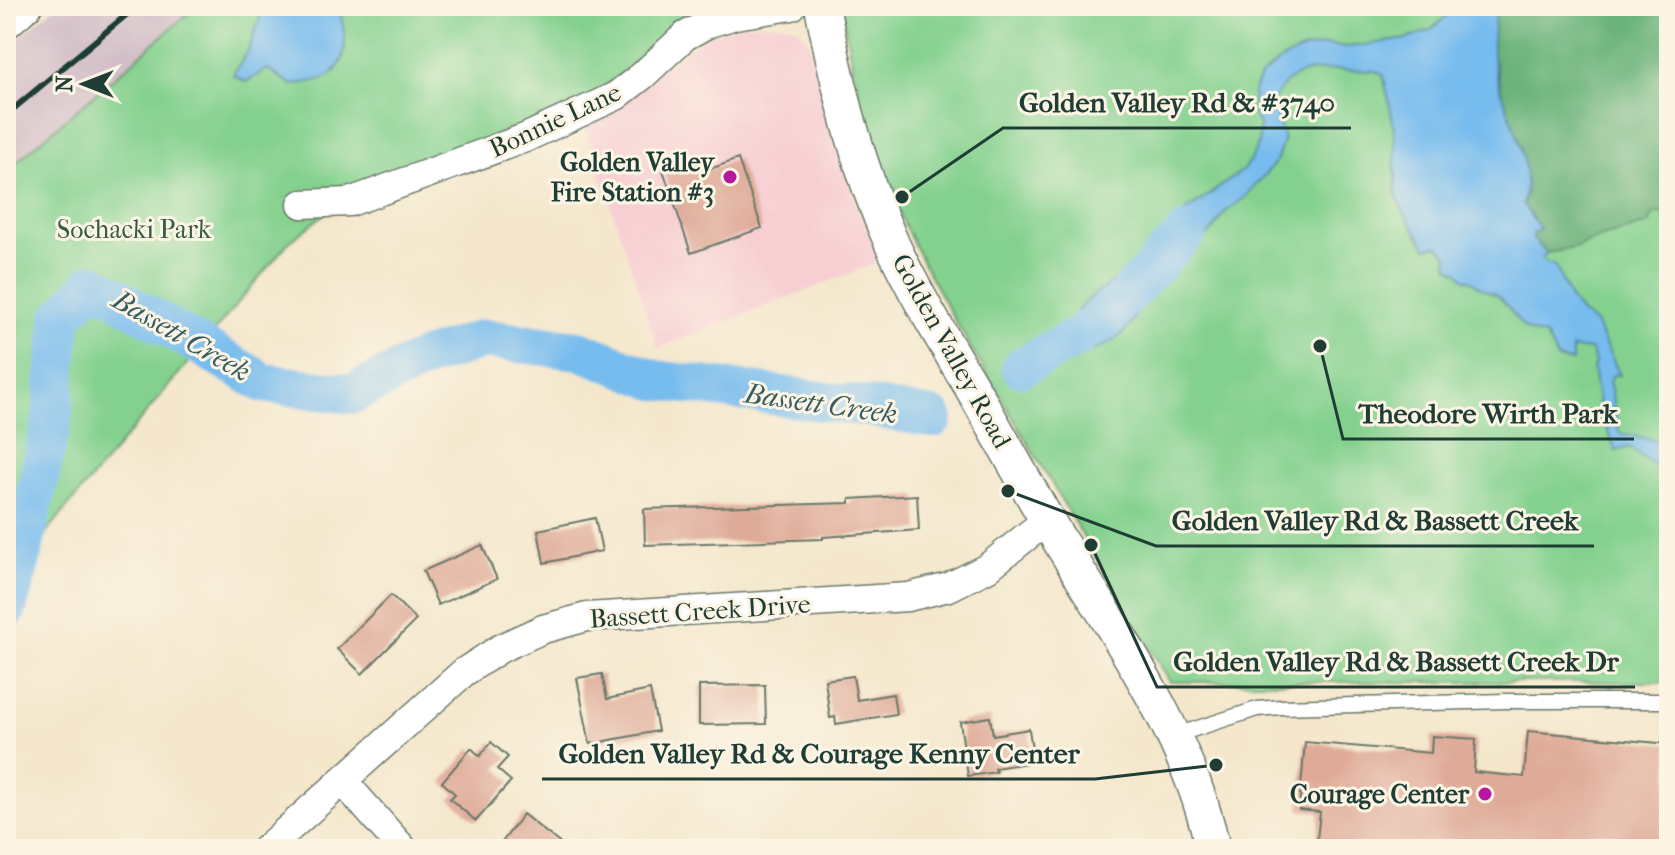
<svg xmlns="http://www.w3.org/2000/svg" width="1675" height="855" font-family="'IM FELL French Canon',serif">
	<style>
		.built { fill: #f7cfd3 }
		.industrial { fill: #d2bdc7 }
		.green { fill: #84d18f; stroke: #528762; stroke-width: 2 }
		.forest { fill: #6bb37a; stroke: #457857; stroke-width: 2 }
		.water { fill: #77bcee; stroke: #4b7c91; stroke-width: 2 }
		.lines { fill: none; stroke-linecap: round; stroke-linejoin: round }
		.river { stroke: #77bcee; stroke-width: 40 }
		.building { fill: #dfaa98 }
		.service-casing { stroke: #6a7869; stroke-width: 17 }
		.minor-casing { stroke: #6a7869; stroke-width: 31 }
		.tertiary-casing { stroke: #6a7869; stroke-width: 37 }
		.service { stroke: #fff; stroke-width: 14 }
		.minor { stroke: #fff; stroke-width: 28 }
		.tertiary { stroke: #fff; stroke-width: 34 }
		.rail { stroke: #1f3d34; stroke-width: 6 }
		.poi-dot { fill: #b5179e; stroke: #fcf5e5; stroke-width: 3 }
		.labels { text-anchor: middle; stroke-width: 6; stroke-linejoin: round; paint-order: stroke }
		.street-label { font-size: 26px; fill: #1f3d34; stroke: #fcf5e5 }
		.poi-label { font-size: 26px; font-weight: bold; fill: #1f3d34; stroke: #fcf5e5; text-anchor: end }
		.park-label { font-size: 26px; fill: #335b46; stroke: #fcf5e5 }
		.water-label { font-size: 28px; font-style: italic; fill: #355d62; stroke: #fcf5e5 }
		.leader { fill: none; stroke: #1f3d34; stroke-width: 3 }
		.callout-dot { fill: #1f3d34; stroke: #fcf5e5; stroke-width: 3 }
		.callout-label { font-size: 28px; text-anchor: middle; font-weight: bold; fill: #1f3d34; stroke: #fcf5e5; stroke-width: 6; stroke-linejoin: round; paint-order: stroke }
	</style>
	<rect width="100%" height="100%" fill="#fcf5e5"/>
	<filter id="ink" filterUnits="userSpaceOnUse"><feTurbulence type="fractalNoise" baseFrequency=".0125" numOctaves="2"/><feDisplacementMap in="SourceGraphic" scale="16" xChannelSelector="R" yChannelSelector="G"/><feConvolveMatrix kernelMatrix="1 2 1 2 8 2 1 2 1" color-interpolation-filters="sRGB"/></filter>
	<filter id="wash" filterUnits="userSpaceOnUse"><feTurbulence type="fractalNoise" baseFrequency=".006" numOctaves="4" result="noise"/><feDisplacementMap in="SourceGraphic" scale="32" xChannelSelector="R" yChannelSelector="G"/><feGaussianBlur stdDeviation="1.8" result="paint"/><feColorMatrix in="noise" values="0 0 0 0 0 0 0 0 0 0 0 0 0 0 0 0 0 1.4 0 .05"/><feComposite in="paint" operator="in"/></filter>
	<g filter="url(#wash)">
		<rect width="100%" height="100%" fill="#f4e7cc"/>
		<path class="built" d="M773 23 790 25 800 30 810 43 834 144 864 224 882 261 658 348 584 125 709 34 741 24Z"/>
		<path class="industrial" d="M56 6H221L6 189V48Z"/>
		<path class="green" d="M197 6H709L584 102 359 186 287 244 6 581V171Z
			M842 6H1669V682H1170C1116 592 1062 502 1009 411 976 356 942 301 913 243 877 171 852 86 842 6Z"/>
		<path class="forest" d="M1495 6H1669V212L1654 214 1649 224 1599 238 1574 248 1547 253 1533 239 1532 233 1540 229 1523 204 1526 194 1492 52Z"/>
		<path class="water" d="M264 6H339C344 30 353 59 329 76 320 82 302 83 292 85L267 69 246 82 233 75 248 51Z
			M1458 6H1495C1495 28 1490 48 1495 69 1504 113 1536 158 1523 204L1540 230 1533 233V239L1547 253 1542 258 1544 262 1555 265 1569 297 1582 314 1595 323 1620 375H1613L1609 382C1615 400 1612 416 1620 433L1669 443V464H1652L1629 447 1616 451 1600 412 1593 369 1595 363 1591 350 1572 348V362L1557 359 1546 336C1516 332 1517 312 1498 296 1493 292 1486 292 1481 288 1474 283 1474 280 1465 279L1459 272 1449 267 1448 256 1438 245 1427 248C1417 231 1403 216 1397 197 1393 186 1400 177 1394 166 1400 147 1388 95 1383 74L1375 71C1349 71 1309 64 1288 81 1281 87 1277 95 1272 102L1284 139 1276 162 1246 196 1224 213 1214 229 1201 242 1180 251 1157 276 1147 265 1168 244 1181 215 1242 171 1252 158 1258 144 1260 128 1255 116 1253 93 1260 76 1281 60 1304 49 1325 45 1348 47 1407 39 1431 30Z
			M1134 268 1151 286C1141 302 1134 325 1119 337 1094 356 1054 357 1026 375L1016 359 1039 340 1068 327C1080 298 1110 284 1134 268Z"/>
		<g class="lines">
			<path class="river" d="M1021 367 1076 338 1120 303 1187 232
				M6 610 19 566 52 420 61 318 93 283 264 383 352 394 428 357 484 339 579 350 655 380 869 407 933 418"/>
		</g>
		<g id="blocks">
			<path class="building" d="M705 155 710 169 738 159 762 228 691 253 663 170Z
				M917 495 919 530 823 537V539L645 545 644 509 850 503V499Z
				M595 518 602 551 544 563 538 530Z
				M482 545 497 579 438 605 423 571Z
				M391 595 416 620 362 674 337 649Z
				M602 674 607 699 650 690 658 731 590 744 577 678Z
				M853 676 857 700 893 694 896 714 836 724 835 717 830 718 825 680Z
				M765 685 766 724 699 725V686Z
				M990 717 993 735 1029 729 1034 762 995 768 996 772 968 776 960 722Z
				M1528 731 1669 744V849H1316L1320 812 1299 810 1305 742 1431 753 1432 736 1476 739 1474 772 1524 777Z
				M491 742 508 757 497 769 511 781 476 821 450 799 455 794 442 782 471 748 480 756Z
				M523 814 567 849H497Z"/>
		</g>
	</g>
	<g filter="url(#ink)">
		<use href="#blocks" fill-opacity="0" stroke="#6a7869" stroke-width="2"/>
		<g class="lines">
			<defs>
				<path id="service" d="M1173 736 1257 709 1281 707 1505 701H1669"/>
				<path id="minor" d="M6 25 28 6
					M302 204 350 202 525 138 616 96 642 76 685 36 709 23 735 15 792 6
					M342 780 403 849
					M266 849 464 672 501 648 543 629 587 617 908 597 949 587 987 568 1047 520"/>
				<path id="tertiary" d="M822 6C838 87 858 168 892 244 916 296 946 344 975 393 1002 440 1028 489 1056 535 1116 634 1189 735 1213 849"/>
			</defs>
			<use href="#service" class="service-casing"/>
			<use href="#minor" class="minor-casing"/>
			<use href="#tertiary" class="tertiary-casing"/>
			<use href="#service" class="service"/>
			<use href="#minor" class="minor"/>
			<use href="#tertiary" class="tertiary"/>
			<path class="rail" d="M6 115 137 6"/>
		</g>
	</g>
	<g class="poi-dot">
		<circle cx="730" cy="177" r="8"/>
		<circle cx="1485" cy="794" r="8"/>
	</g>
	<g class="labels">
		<g class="street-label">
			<text transform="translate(555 120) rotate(-25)" y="9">Bonnie Lane</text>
			<text transform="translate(952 351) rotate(61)" y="9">Golden Valley Road</text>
			<text transform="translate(700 611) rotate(-4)" y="9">Bassett Creek Drive</text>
		</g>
		<g class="poi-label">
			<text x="714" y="171">Golden Valley<tspan x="714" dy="30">Fire Station #3</tspan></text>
			<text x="1469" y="803">Courage Center</text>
		</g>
		<g class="park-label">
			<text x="134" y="238">Sochacki Park</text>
		</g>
		<g class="water-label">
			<text transform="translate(182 335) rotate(30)" y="10">Bassett Creek</text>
			<text transform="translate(821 403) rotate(8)" y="10">Bassett Creek</text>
		</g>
	</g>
	<path class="leader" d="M902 197L1003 128H1351M1320 346L1343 439H1634M1008 491L1156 546H1594M1091 545L1157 687H1635M1216 765L1095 779H542"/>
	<g class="callout-dot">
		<circle cx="902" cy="197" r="8"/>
		<circle cx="1320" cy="346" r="8"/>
		<circle cx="1008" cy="491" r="8"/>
		<circle cx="1091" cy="545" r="8"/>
		<circle cx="1216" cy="765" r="8"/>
	</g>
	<g class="callout-label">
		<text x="1177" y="112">Golden Valley Rd &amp; #3740</text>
		<text x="1488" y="423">Theodore Wirth Park</text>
		<text x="1375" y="530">Golden Valley Rd &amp; Bassett Creek</text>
		<text x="1396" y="671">Golden Valley Rd &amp; Bassett Creek Dr</text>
		<text x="819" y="763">Golden Valley Rd &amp; Courage Kenny Center</text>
	</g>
	<rect width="1675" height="855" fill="none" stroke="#fcf5e5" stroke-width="32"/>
	<g transform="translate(84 84) rotate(270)" stroke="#fcf5e5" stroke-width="6" paint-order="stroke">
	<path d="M0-6L14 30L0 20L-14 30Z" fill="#1f3d34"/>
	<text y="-12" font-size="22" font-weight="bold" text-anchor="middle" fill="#1f3d34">N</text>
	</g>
</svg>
